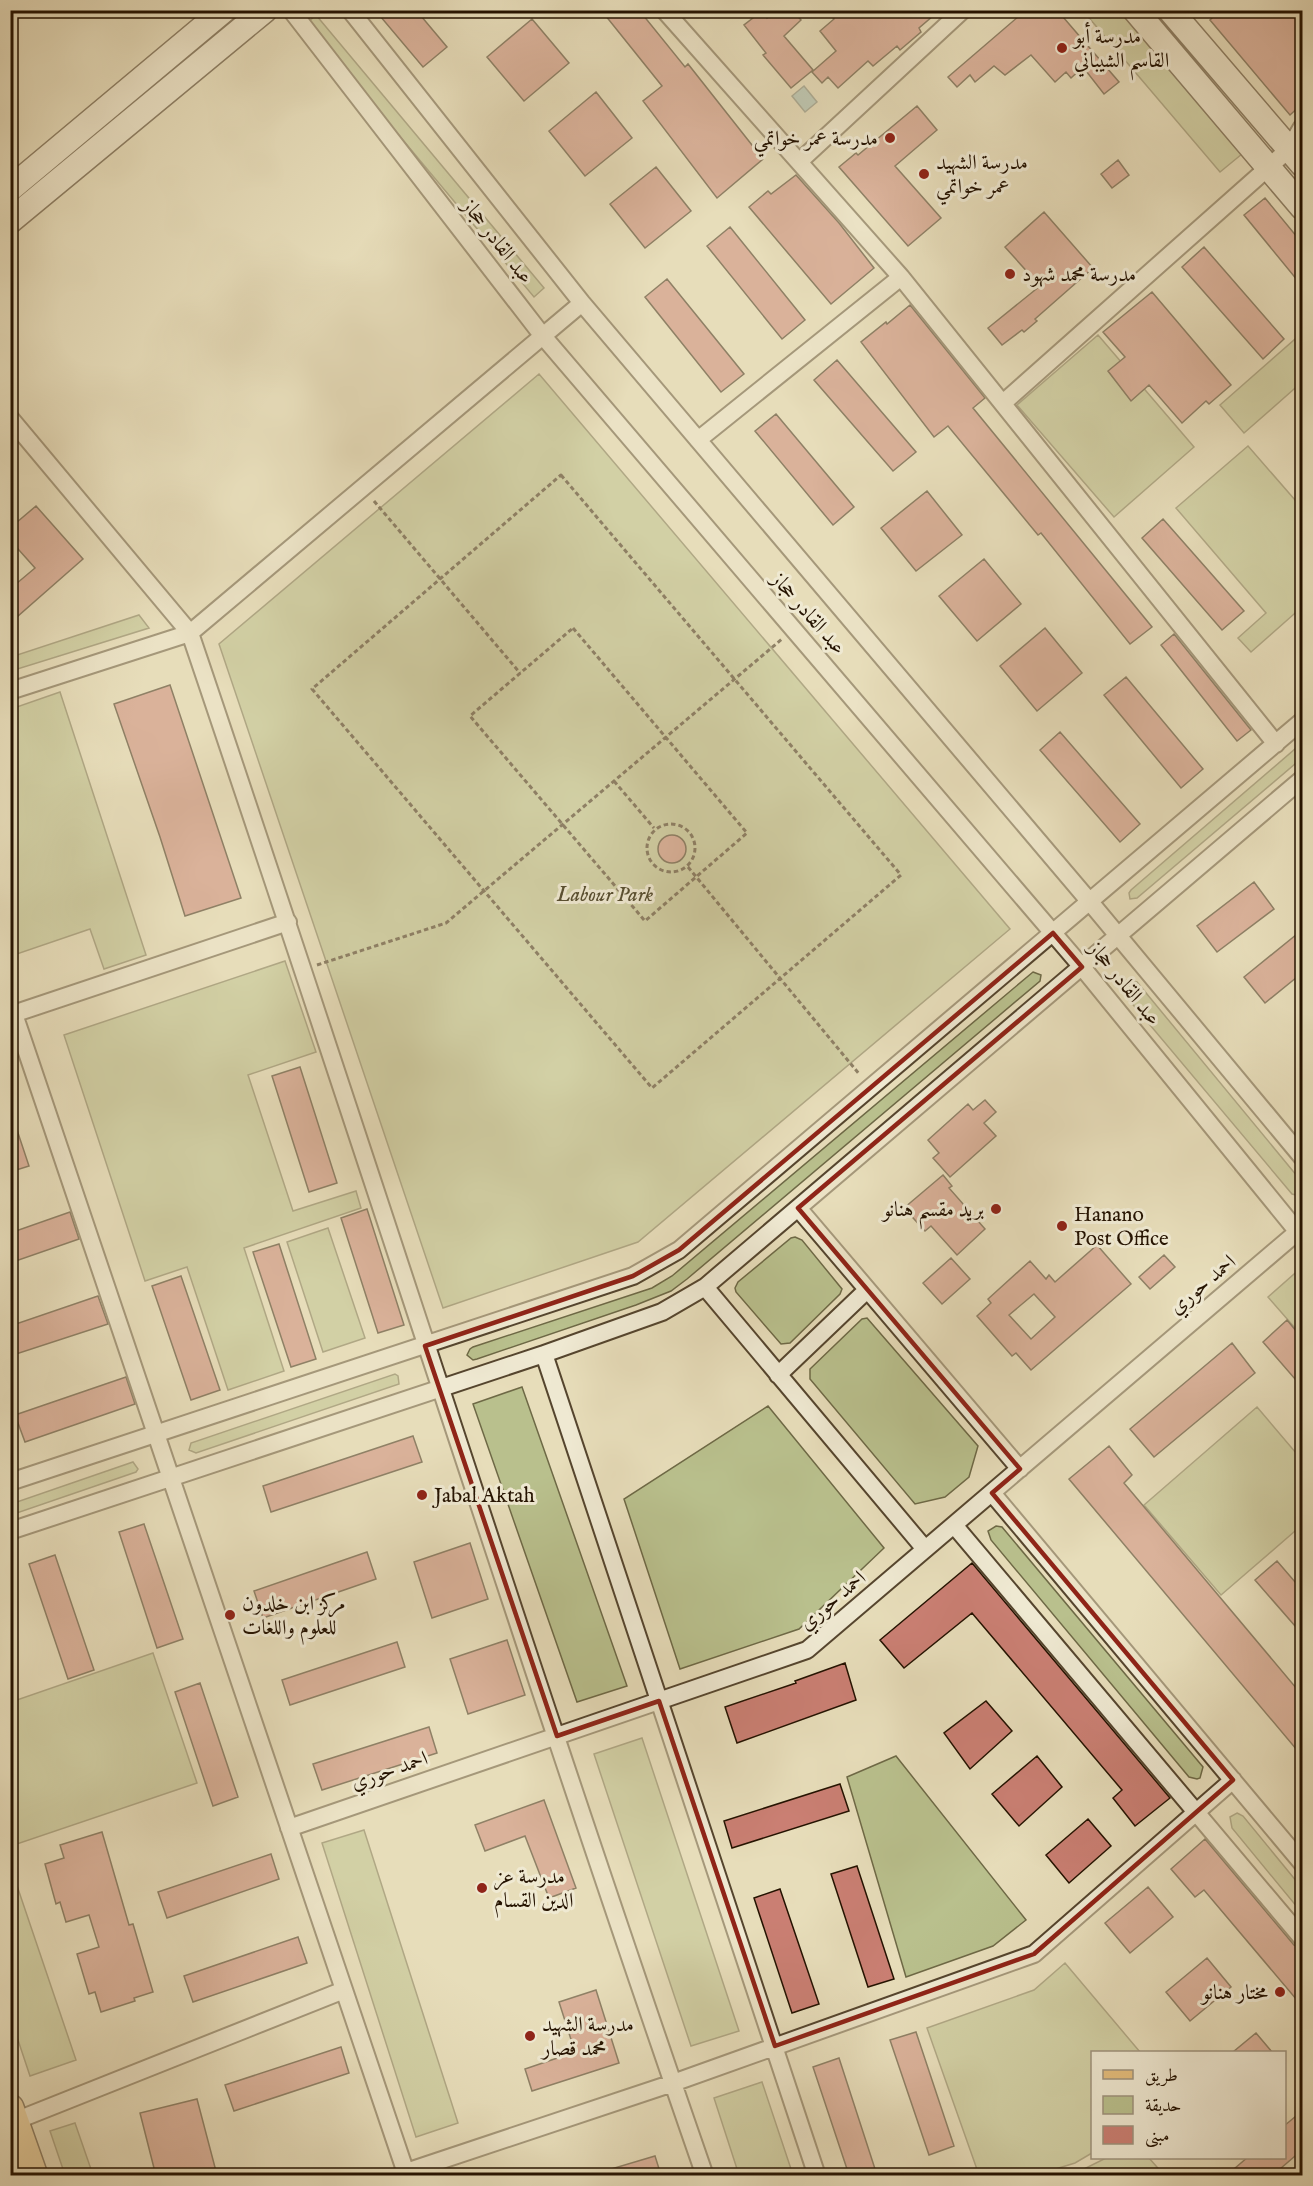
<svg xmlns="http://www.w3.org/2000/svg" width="1313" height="2186" font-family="'IM FELL English',Amiri,serif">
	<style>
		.green { fill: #b9c08d; stroke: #6e6946; stroke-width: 1.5 }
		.water { fill: #98bbb6; stroke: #6a776d; stroke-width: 1.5 }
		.building { fill: #ca7f73; stroke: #241200; stroke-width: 1.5; fill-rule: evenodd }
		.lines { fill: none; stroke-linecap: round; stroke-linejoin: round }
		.minor-casing { stroke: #55452e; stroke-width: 20 }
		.secondary-casing { stroke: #241200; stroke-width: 27 }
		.primary-casing { stroke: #241200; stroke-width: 30 }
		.path { stroke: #241200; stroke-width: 3; stroke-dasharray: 4.5 3; stroke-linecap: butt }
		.minor { stroke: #efe9d2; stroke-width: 16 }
		.secondary { stroke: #efe9d2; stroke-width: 24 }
		.primary { stroke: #e4be7d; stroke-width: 27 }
		.marked { fill: none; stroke: #8f2418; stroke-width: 4.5; stroke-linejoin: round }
		.poi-dot { fill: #8f2418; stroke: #efe9d2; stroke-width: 2 }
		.labels { text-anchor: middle; stroke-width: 6; stroke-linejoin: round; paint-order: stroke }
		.poi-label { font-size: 21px; fill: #241200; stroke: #efe9d2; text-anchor: start }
		.street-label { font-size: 21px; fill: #241200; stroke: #efe9d2 }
		.park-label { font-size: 21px; font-style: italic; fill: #584f31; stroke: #efe9d2 }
	</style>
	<rect width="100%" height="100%" fill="#e7ddba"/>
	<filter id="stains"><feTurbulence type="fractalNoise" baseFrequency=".00333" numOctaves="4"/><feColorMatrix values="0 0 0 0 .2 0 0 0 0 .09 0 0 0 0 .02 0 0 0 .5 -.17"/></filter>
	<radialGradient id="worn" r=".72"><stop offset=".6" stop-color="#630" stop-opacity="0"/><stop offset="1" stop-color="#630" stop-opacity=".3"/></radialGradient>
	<path class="green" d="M1086 10 1120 11 1242 154 1220 172 1084 12Z
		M316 15 544 288 534 297 306 24Z
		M1302 333V382L1244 433 1220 405Z
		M1098 335 1194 447 1114 517 1017 405Z
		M539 374 1010 929 638 1242 443 1308 219 644Z
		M1248 446 1302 508V607L1251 652 1238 638 1266 613 1176 508Z
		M139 615 149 628 11 671V657Z
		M60 692 146 955 104 969 90 929 11 956V709Z
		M1302 743V758L1137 898 1130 899 1129 893 1131 890Z
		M285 961 316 1052 248 1075 293 1211 356 1191 361 1208 244 1248 284 1371 228 1390 187 1267 145 1281 64 1035Z
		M1033 972 1041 975 1040 981 687 1279 671 1291 636 1305 477 1359 473 1360 467 1355 470 1349 473 1347 652 1288 672 1276Z
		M1128 980 1137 982 1302 1182V1194L1300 1196 1292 1194 1124 994 1122 986 1124 981Z
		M328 1228 365 1338 323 1352 287 1242Z
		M795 1237 802 1240 842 1289 840 1294 790 1343 781 1344 736 1292 735 1288 738 1282 791 1238Z
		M1302 1267V1336L1268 1297Z
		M867 1318 978 1446 969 1477 945 1497 915 1504 810 1379V1369L862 1319Z
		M395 1374 398 1376 399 1384 196 1453 189 1450 191 1443Z
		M522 1387 627 1686 577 1702 473 1404Z
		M768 1406 884 1548 799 1629 680 1669 624 1499Z
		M1257 1407 1302 1460V1525L1221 1595 1144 1505Z
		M133 1462 138 1469 136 1472 11 1515V1504Z
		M996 1526 1002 1527 1203 1767 1200 1778 1197 1779 1189 1777 991 1540 988 1531Z
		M153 1653 197 1783 11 1846V1702Z
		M642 1738 739 2031 691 2046 594 1754Z
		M896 1756 1026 1920 993 1946 906 1977 847 1777Z
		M1237 1813 1243 1816 1302 1888V1913L1232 1828 1230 1817Z
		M364 1830 458 2123 416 2137 322 1843Z
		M10 1865 76 2060 30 2076 11 2019Z
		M1065 1963 1140 2052H1092V2153L1075 2163 1036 2175H979L927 2028 1034 1990Z
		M762 2082 793 2175H739L714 2098Z
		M75 2123 93 2175H65L50 2131Z
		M1106 2158H1149L1164 2175H1072Z"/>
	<path class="water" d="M804 86 817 102 805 112 792 96Z"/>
	<path class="building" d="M375 10H416L447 47 423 67Z
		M601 10H639L685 67 688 64 763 159 717 198 643 101 662 86Z
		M775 10H792L801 20 784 36 813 70 791 88 763 55 766 53 744 25 762 11 767 18Z
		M827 10H940L919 28 921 32 900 50 897 46 873 66 868 61 838 88 828 77 822 83 812 72 836 51 820 31 834 19Z
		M1026 10H1057L1119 82 1104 94 1083 67 1071 78 1066 72 1055 82 1031 55 1005 75 994 66 975 82 970 75 957 87 948 77Z
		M1220 10H1302V104L1290 115 1210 20Z
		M532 19 569 63 524 101 487 57Z
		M596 92 632 138 585 176 549 131Z
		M917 106 937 130 895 166 941 218 908 246 839 167 856 153 858 155Z
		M1118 160 1129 175 1112 188 1101 174Z
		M656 167 691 211 645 248 610 204Z
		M796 175 839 223 874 268 831 304 749 207 768 191 771 194Z
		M1265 198 1302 243V286L1244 215Z
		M1044 212 1093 268 1035 319 1037 321 1024 332 1022 330 1002 345 988 328 1040 286 1005 247Z
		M730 227 805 320 782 339 707 246Z
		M1204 247 1284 339 1263 359 1182 267Z
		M667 279 744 374 721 392 645 297Z
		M1152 292 1231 385 1209 404 1206 401 1182 423 1149 385 1131 401 1108 371 1125 357 1103 332Z
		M910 305 985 398 973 408 1152 627 1130 644 1041 533 1038 535 948 426 934 437 861 342 886 322 887 324Z
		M837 360 916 452 893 471 814 380Z
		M776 414 854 507 833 525 755 431Z
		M927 491 962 535 916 571 881 528Z
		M36 506 83 559 10 623V589L35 568 10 540V528Z
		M1163 519 1244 611 1222 630 1142 538Z
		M984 559 1021 604 977 641 939 596Z
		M1045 628 1082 673 1037 711 1000 666Z
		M1174 634 1251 730 1237 741 1161 645Z
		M1126 677 1203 769 1181 788 1104 695Z
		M170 685 241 898 185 916 160 837 114 704Z
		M1060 732 1140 824 1120 842 1040 750Z
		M658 849a14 14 0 1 1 28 0a14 14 0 1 1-28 0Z
		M1254 882 1274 909 1217 952 1197 926Z
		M1302 930V973L1265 1003 1244 977Z
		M300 1067 337 1183 309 1192 272 1076Z
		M985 1100 996 1112 984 1123 996 1136 950 1177 933 1158 939 1153 928 1140 968 1104 973 1110Z
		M10 1118H13L29 1166 10 1172Z
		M943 1175 952 1186 949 1188 985 1229 957 1255 931 1226 925 1231 904 1208Z
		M367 1209 404 1325 378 1333 341 1218Z
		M70 1212 79 1239 10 1263V1233Z
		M279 1244 316 1359 291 1367 253 1252Z
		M1097 1245 1131 1284 1031 1370 1016 1353 1012 1356 977 1316 991 1303 988 1299 1030 1261 1046 1279 1049 1275 1055 1282ZM1034 1294 1055 1317 1031 1339 1009 1315Z
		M1164 1255 1175 1267 1150 1289 1139 1277Z
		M951 1258 970 1279 942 1304 923 1283Z
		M181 1276 220 1390 191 1400 152 1286Z
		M98 1296 108 1324 10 1356V1326Z
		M1287 1320 1302 1338V1387L1263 1342Z
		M1232 1343 1255 1373 1154 1457 1130 1429Z
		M126 1377 135 1404 25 1442 15 1415Z
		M413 1436 422 1462 271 1512 263 1486Z
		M1109 1446 1132 1475 1124 1483 1302 1695V1756L1069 1479Z
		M144 1524 183 1639 157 1648 119 1532Z
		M470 1543 488 1599 432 1618 414 1562Z
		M367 1552 376 1579 263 1618 254 1591Z
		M55 1555 94 1670 68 1679 29 1564Z
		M1277 1561 1302 1590V1634L1255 1580Z
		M972 1563 1170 1798 1135 1826 1113 1798 1122 1790 972 1613 904 1668 880 1640Z
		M507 1640 525 1695 468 1714 450 1659Z
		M397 1642 405 1667 290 1705 282 1680Z
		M845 1663 856 1700 737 1743 725 1707 796 1683 795 1681Z
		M200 1683 238 1797 213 1806 175 1692Z
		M986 1701 1012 1731 970 1769 944 1733Z
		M429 1727 437 1753 322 1790 313 1764Z
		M1037 1756 1062 1787 1019 1826 992 1794Z
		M840 1784 849 1811 732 1848 724 1821Z
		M544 1800 576 1888 549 1898 525 1836 485 1851 475 1825Z
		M1088 1819 1111 1846 1069 1883 1046 1855Z
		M102 1832 129 1925 133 1924 153 1992 134 1998 135 2001 101 2012 95 1992 89 1994 77 1954 99 1947 89 1915 66 1922 60 1902 56 1904 45 1864 64 1858 60 1845Z
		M1205 1839 1294 1945 1302 1948V2006L1204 1890 1195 1897 1171 1869Z
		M271 1854 279 1879 167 1918 158 1892Z
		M857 1866 894 1979 868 1987 831 1874Z
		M1148 1887 1173 1917 1130 1953 1105 1923Z
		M780 1889 819 2004 792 2013 754 1898Z
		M298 1937 307 1963 193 2002 184 1976Z
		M1207 1958 1231 1987 1190 2021 1166 1992Z
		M596 1990 619 2063 532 2091 525 2069 575 2052 559 2002Z
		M916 2032 954 2146 929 2155 890 2040Z
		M1256 2033 1272 2052H1233Z
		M341 2047 349 2073 234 2111 225 2085Z
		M839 2058 876 2172 865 2175H849L813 2067Z
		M197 2099 217 2175H165L164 2170 155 2172 140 2113Z
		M1302 2111V2150L1273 2175H1227L1248 2157H1284V2126Z
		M655 2156 661 2175H601V2172Z"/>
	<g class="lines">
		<defs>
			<path id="minor" d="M291 10 542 335 1082 967 1302 1237
				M350 10 582 303 1090 902 1302 1157
				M664 10 901 277 1276 744
				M800 161 963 10
				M582 303 190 633C364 1146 527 1663 705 2176
				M1003 403 1289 149 1302 127
				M10 418 190 633 10 691
				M698 440 901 277
				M14 1014 407 2176
				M10 1015 288 922
				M798 1208 1020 1469
				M705 1287 925 1549
				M544 1354 817 2176
				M778 1375 867 1290
				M10 1482 633 1276 679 1250 1302 721
				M992 1493 1302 1863
				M954 1525 1302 1938
				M10 1531 544 1354 662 1312 705 1287 1302 779
				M289 1828 807 1650 1302 1228
				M10 2123 344 1990
				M406 2172 673 2083 1034 1954 1233 1780"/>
			<path id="secondary" d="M1135 10 1302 207
				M1170 10 1302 164
				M10 189 224 10
				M10 221 265 10"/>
			<path id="primary" d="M10 2108 34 2176"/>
		</defs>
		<use href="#minor" class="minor-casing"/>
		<use href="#secondary" class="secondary-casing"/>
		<use href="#primary" class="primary-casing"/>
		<path class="path" d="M561 475 901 875 652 1088 312 689Z
			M374 501 520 673
			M573 628 747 833 645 921 470 716Z
			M614 781 654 828
			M647 848a24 24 0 1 1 48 0a24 24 0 1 1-48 0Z
			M688 867 860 1075
			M317 965 446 923 782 639"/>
		<use href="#minor" class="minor"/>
		<use href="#secondary" class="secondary"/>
		<use href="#primary" class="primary"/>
	</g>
	<path d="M0 0H1313V2186H0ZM1053 933 1082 967 798 1208 1020 1469 992 1493 1233 1780 1034 1954 775 2046 659 1701 557 1736 425 1346 633 1276 679 1250Z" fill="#e7ddba" fill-opacity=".55" fill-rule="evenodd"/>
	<path class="marked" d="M1053 933 1082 967 798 1208 1020 1469 992 1493 1233 1780 1034 1954 775 2046 659 1701 557 1736 425 1346 633 1276 679 1250Z"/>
	<g class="poi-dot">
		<circle cx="1062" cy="48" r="6"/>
		<circle cx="890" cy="138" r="6"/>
		<circle cx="924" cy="174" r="6"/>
		<circle cx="1010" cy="274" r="6"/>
		<circle cx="996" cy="1209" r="6"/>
		<circle cx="1062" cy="1226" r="6"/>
		<circle cx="422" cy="1495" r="6"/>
		<circle cx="230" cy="1615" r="6"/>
		<circle cx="482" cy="1888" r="6"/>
		<circle cx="1280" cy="1992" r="6"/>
		<circle cx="530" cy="2036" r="6"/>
	</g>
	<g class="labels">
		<g class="poi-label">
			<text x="1074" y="43">مدرسة أبو<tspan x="1074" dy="24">القاسم الشيباني</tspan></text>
			<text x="878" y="145" text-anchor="end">مدرسة عمر خواتمي</text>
			<text x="936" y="169">مدرسة الشهيد<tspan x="936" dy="24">عمر خواتمي</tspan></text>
			<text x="1022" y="281">مدرسة محمد شهود</text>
			<text x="984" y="1216" text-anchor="end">بريد مقسم هنانو</text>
			<text x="1074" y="1221">Hanano<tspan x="1074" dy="24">Post Office</tspan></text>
			<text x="434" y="1502">Jabal Aktah</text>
			<text x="242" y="1610">مركز ابن خلدون<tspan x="242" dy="24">للعلوم واللغات</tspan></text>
			<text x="494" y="1883">مدرسة عز<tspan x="494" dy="24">الدين القسام</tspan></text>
			<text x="1268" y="1999" text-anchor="end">مختار هنانو</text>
			<text x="542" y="2031">مدرسة الشهيد<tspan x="542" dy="24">محمد قصار</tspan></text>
		</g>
		<g class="street-label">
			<text transform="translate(498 241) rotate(52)" y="7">عبد القادر حجاز</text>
			<text transform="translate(809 613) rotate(49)" y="7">عبد القادر حجاز</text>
			<text transform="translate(1125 983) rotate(51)" y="7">عبد القادر حجاز</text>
			<text transform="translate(1202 1284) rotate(-40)" y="7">احمد حوري</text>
			<text transform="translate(832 1600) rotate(-40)" y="7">احمد حوري</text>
			<text transform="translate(389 1770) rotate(-19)" y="7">احمد حوري</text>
		</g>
		<g class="park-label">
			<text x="605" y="901">Labour Park</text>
		</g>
	</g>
	<rect width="1313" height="2186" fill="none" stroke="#e7ddba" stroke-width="36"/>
	<rect x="12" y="12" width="1289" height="2162" fill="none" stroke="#241200" stroke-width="3"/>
	<rect x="18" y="18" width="1277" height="2150" fill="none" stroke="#241200" stroke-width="1.5"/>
	<rect x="1091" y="2051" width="195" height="108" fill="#efe9d2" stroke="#9e937e" stroke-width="1.5"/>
	<rect x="1103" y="2070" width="30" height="9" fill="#e4be7d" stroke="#9e937e" stroke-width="1.5"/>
	<text x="1145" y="2081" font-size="18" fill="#241200">طريق</text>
	<rect x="1103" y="2096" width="30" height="18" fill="#b9c08d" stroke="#9e937e" stroke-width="1.5"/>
	<text x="1145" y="2111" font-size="18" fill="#241200">حديقة</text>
	<rect x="1103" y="2126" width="30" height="18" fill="#ca7f73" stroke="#9e937e" stroke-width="1.5"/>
	<text x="1145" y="2141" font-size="18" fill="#241200">مبنى</text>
	<rect width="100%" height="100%" filter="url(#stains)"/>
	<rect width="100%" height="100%" fill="url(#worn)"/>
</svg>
